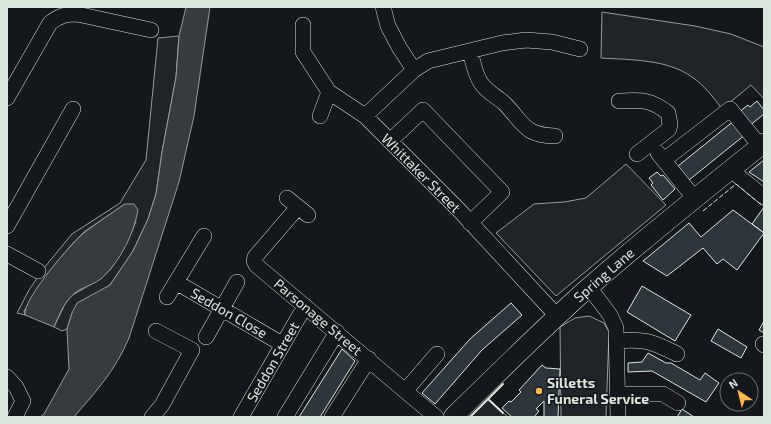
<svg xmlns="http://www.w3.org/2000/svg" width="771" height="424" font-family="'Exo 2',sans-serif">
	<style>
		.green { fill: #202428; stroke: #939e99 }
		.water { fill: #363b3e; stroke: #939e99 }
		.building { fill: #2c363c; stroke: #d8e6dc }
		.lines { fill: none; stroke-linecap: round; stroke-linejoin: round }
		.minor-casing { stroke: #d8e6dc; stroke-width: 16 }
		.major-casing { stroke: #d8e6dc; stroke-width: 20 }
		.minor { stroke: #14181c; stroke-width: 15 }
		.major { stroke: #14181c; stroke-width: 19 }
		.fence { stroke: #d8e6dc; stroke-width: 1; stroke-dasharray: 5 2; stroke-linecap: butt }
		.wall { stroke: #d8e6dc; stroke-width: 2 }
		.poi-dot { fill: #ffb74d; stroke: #14181c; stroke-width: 1.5 }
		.labels { text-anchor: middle; stroke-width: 3; stroke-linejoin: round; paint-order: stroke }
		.street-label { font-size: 14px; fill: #d8e6dc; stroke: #14181c }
		.poi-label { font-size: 14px; font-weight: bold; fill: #d8e6dc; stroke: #14181c; text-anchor: start }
	</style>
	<rect width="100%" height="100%" fill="#14181c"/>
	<path class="green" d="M602 12 695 26 731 34 764 47V99L751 85 722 109C714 98 704 85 692 77 667 59 631 60 601 58Z
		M179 36 176 77 162 152 156 194 148 219 133 251 110 285 102 290 72 313 67 329 62 331 54 327 65 304 71 296 102 278 110 270 120 255 136 222 125 204 84 232 73 243 57 262 24 311 25 315 17 313 29 290 44 268 72 234 120 203 146 160 158 38Z
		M626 164 666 205 556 296 496 233 534 204 564 202 586 198Z
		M589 316 604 323 609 332 606 417H561L560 327 575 318Z
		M488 399 508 417H470Z"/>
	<path class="water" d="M186 7H210L194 116 179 182 129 338C115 371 97 390 74 417H40L44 414 69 369 67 329 72 313 77 303 110 285 133 251 148 219 156 194 162 152 176 77 179 36Z
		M125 204H134L138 210C134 233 121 260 103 277 97 283 87 286 79 290 65 299 60 313 54 327L25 315C22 300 72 242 85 232 98 222 112 213 125 204Z"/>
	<path class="building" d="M757 101 764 110V114L749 126 738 113 748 105 750 107Z
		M735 120 746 134 689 180 678 166Z
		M764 160V182L749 172Z
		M657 172 661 176 663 175 675 189 663 200 651 185 653 183 649 178Z
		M764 207V233L752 224Z
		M733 210 764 233 737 270 723 259 717 264 703 248 667 276 643 261 689 223 701 237Z
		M642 286 691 315 675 341 627 312Z
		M511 303 522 315 482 350 435 404 422 393 470 339Z
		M764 321V333L759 330Z
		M718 329 747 347 741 358 711 341Z
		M342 349 355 361 320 417H299Z
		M648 353 666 363H671L700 380 705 373 719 383 706 402 652 371 628 372V363L642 362Z
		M542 365 546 368 560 369 558 417H544V401L536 409 539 411 534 417H512L502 408 509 401 511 402 521 392 519 390Z
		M682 409 694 417H677Z"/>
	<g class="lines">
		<defs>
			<path id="minor" d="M383 7 388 26 399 47 414 70
				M303 25V52L329 92 365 116 459 210 557 316
				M470 51C473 61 475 75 481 83 487 92 496 96 504 103 524 123 523 135 555 136
				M7 98 50 23C59 16 65 14 77 14L151 30
				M619 101C640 100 651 99 668 113L670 124 669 129 637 154
				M320 116 329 92
				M365 116 414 70 428 61 502 43 526 40 552 42 580 49
				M390 141 423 110 502 192 470 223
				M658 153 695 199
				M664 160 730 109 760 146
				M731 170 764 197
				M287 198 308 215
				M298 207 255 257 254 261 256 265 436 417
				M7 226 73 109
				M7 254 38 271
				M176 282 282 344
				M589 287 610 315 616 328 618 417
				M167 297 204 236
				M206 337 237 282
				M617 341C645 338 653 342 677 354
				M763 344 764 345
				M7 377 16 387 23 401 15 417
				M406 390 437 354
				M618 394H663L678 403
				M152 417 162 405 192 350 156 331
				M241 417 305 306
				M285 417 337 332
				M332 417 369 359"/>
			<path id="major" d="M453 417C498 373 542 329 589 287 645 238 705 190 764 143"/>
		</defs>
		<use href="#minor" class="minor-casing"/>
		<use href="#major" class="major-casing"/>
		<use href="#minor" class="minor"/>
		<use href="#major" class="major"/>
		<path class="fence" d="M703 211 736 184 764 207"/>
		<path class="wall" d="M488 399 503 413
			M470 417 503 384"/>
	</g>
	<circle class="poi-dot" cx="539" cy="391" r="4"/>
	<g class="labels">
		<g class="street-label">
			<text transform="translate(421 173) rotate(45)" y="5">Whittaker Street</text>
			<text transform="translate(604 275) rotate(-41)" y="5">Spring Lane</text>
			<text transform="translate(229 313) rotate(30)" y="5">Seddon Close</text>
			<text transform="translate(318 317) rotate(40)" y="5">Parsonage Street</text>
			<text transform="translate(273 362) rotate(-60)" y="5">Seddon Street</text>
		</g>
		<g class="poi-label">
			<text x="547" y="388">Silletts<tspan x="547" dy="16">Funeral Service</tspan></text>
		</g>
	</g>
	<rect width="771" height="424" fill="none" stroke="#d8e6dc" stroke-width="16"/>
	<g transform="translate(739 392) rotate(325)"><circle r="19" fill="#14181c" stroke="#626a69"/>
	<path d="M0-3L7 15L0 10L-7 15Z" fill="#ffb74d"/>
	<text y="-6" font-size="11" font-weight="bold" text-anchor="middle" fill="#d8e6dc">N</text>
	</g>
</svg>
